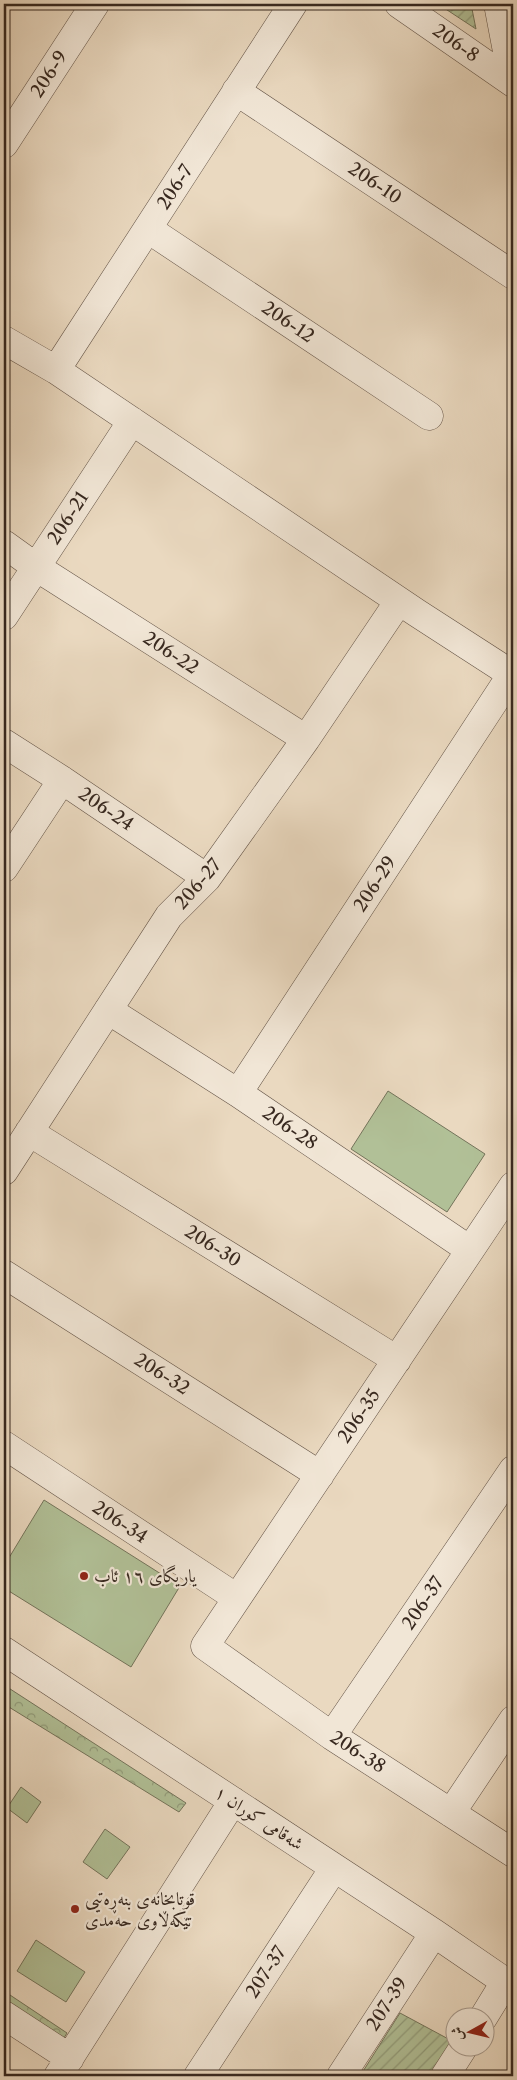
<svg xmlns="http://www.w3.org/2000/svg" width="517" height="2080" font-family="'Libre Caslon Text',Amiri,serif">
	<style>
		.grass { fill: #b1c097; stroke: #74745b }
		.forest { fill: url(#forest-crowns); stroke: #74745b }
		.garden { fill: url(#garden-furrows); stroke: #74745b }
		.lines { fill: none; stroke-linecap: round; stroke-linejoin: round }
		.minor-casing { stroke: #645447; stroke-width: 29 }
		.minor { stroke: #f1e6d6; stroke-width: 28 }
		.poi-dot { fill: #8f2418; stroke: #f1e6d6; stroke-width: 2 }
		.labels { text-anchor: middle; stroke-width: 4.5; stroke-linejoin: round; paint-order: stroke }
		.street-label { font-size: 18px; fill: #37281f; stroke: #f1e6d6 }
		.poi-label { font-size: 18px; fill: #37281f; stroke: #f1e6d6; text-anchor: start }
	</style>
	<defs>
		<pattern id="forest-crowns" width="20" height="18" patternUnits="userSpaceOnUse" patternTransform="scale(1.25)"><rect width="20" height="18" fill="#b1c097"/><path d="M2 6a3 3 0 1 1 6 0M12 15a3 3 0 1 1 6 0" fill="none" stroke="#919c7b"/></pattern>
		<pattern id="garden-furrows" width="10" height="10" patternUnits="userSpaceOnUse" patternTransform="scale(1.25)"><rect width="10" height="10" fill="#b1c097"/><path d="M-1 1l2-2M0 10L10 0M9 11l2-2" fill="none" stroke="#919c7b"/></pattern>
	</defs>
	<rect width="100%" height="100%" fill="#ead9c0"/>
	<filter id="stains"><feTurbulence type="fractalNoise" baseFrequency=".004" numOctaves="4"/><feColorMatrix values="0 0 0 0 .2 0 0 0 0 .09 0 0 0 0 .02 0 0 0 .5 -.17"/></filter>
	<radialGradient id="worn" r=".72"><stop offset=".6" stop-color="#630" stop-opacity="0"/><stop offset="1" stop-color="#630" stop-opacity=".3"/></radialGradient>
	<path class="grass" d="M388 1091 485 1154 447 1212 351 1149Z
		M44 1500 180 1586 131 1667 4 1588V1566Z
		M21 1787 41 1802 27 1823 7 1808Z
		M105 1829 130 1847 107 1879 83 1862Z
		M36 1940 85 1972 66 2002 17 1971Z"/>
	<path class="forest" d="M4 1685 186 1803 179 1812 4 1704Z
		M4 1991 67 2033 62 2041 4 2001Z"/>
	<path class="garden" d="M438 4H471L476 29Z
		M400 2013 454 2042 440 2076H360Z"/>
	<g class="lines">
		<defs>
			<path id="minor" d="M399 4 513 83
				M498 4 513 83
				M236 91 513 275
				M4 144 95 4
				M148 229 429 416
				M4 340 56 370 417 613 513 675
				M56 370 293 4
				M4 544 36 567 306 739
				M4 616 132 421
				M4 743 62 780 207 878
				M4 868 62 780
				M108 1010 238 1093 470 1250
				M238 1093 512 674
				M29 1132 397 1360
				M4 1171 169 916 207 878 306 739 399 601
				M513 1186 205 1646 332 1736 513 1853
				M4 1274 320 1475
				M4 1445 237 1598
				M4 1651 434 1933 513 1987
				M332 1736 513 1470
				M451 1813 513 1720
				M4 2015 70 2058
				M483 2018 505 1982
				M58 2076 233 1801
				M198 2076 334 1868
				M341 2076 434 1933
				M445 2076 463 2048"/>
		</defs>
		<use href="#minor" class="minor-casing"/>
		<use href="#minor" class="minor"/>
	</g>
	<g class="poi-dot">
		<circle cx="84" cy="1576" r="5"/>
		<circle cx="75" cy="1909" r="5"/>
	</g>
	<g class="labels">
		<g class="street-label">
			<text transform="translate(456 43) rotate(35)" y="6">206-8</text>
			<text transform="translate(49 74) rotate(-57)" y="6">206-9</text>
			<text transform="translate(375 183) rotate(34)" y="6">206-10</text>
			<text transform="translate(175 187) rotate(-57)" y="6">206-7</text>
			<text transform="translate(288 322) rotate(34)" y="6">206-12</text>
			<text transform="translate(68 518) rotate(-57)" y="6">206-21</text>
			<text transform="translate(171 653) rotate(33)" y="6">206-22</text>
			<text transform="translate(106 809) rotate(34)" y="6">206-24</text>
			<text transform="translate(198 884) rotate(-49)" y="6">206-27</text>
			<text transform="translate(375 884) rotate(-57)" y="6">206-29</text>
			<text transform="translate(290 1128) rotate(34)" y="6">206-28</text>
			<text transform="translate(213 1246) rotate(32)" y="6">206-30</text>
			<text transform="translate(162 1374) rotate(32)" y="6">206-32</text>
			<text transform="translate(359 1416) rotate(-56)" y="6">206-35</text>
			<text transform="translate(120 1522) rotate(33)" y="6">206-34</text>
			<text transform="translate(423 1603) rotate(-56)" y="6">206-37</text>
			<text transform="translate(358 1752) rotate(33)" y="6">206-38</text>
			<text transform="translate(259 1818) rotate(33)" y="6">شەقامی کوران ١</text>
			<text transform="translate(266 1972) rotate(-57)" y="6">207-37</text>
			<text transform="translate(387 2004) rotate(-57)" y="6">207-39</text>
		</g>
		<g class="poi-label">
			<text x="94" y="1582">یاریگای ١٦ ئاب</text>
			<text x="85" y="1905">قوتابخانەی بنەڕەتیی<tspan x="85" dy="21">تێکەڵاوی حەمدی</tspan></text>
		</g>
	</g>
	<rect width="517" height="2080" fill="none" stroke="#ead9c0" stroke-width="20"/>
	<rect x="5" y="5" width="507" height="2070" fill="none" stroke="#37281f" stroke-width="2.5"/>
	<rect x="10" y="10" width="497" height="2060" fill="none" stroke="#37281f"/>
	<g transform="translate(470 2032) rotate(262)"><circle r="24" fill="#f1e6d6" stroke="#a79a8d"/>
	<path d="M0-4L9 19L0 12L-9 19Z" fill="#8f2418"/>
	<text y="-8" font-size="14" font-weight="bold" text-anchor="middle" fill="#37281f">ش</text>
	</g>
	<rect width="100%" height="100%" filter="url(#stains)"/>
	<rect width="100%" height="100%" fill="url(#worn)"/>
</svg>
